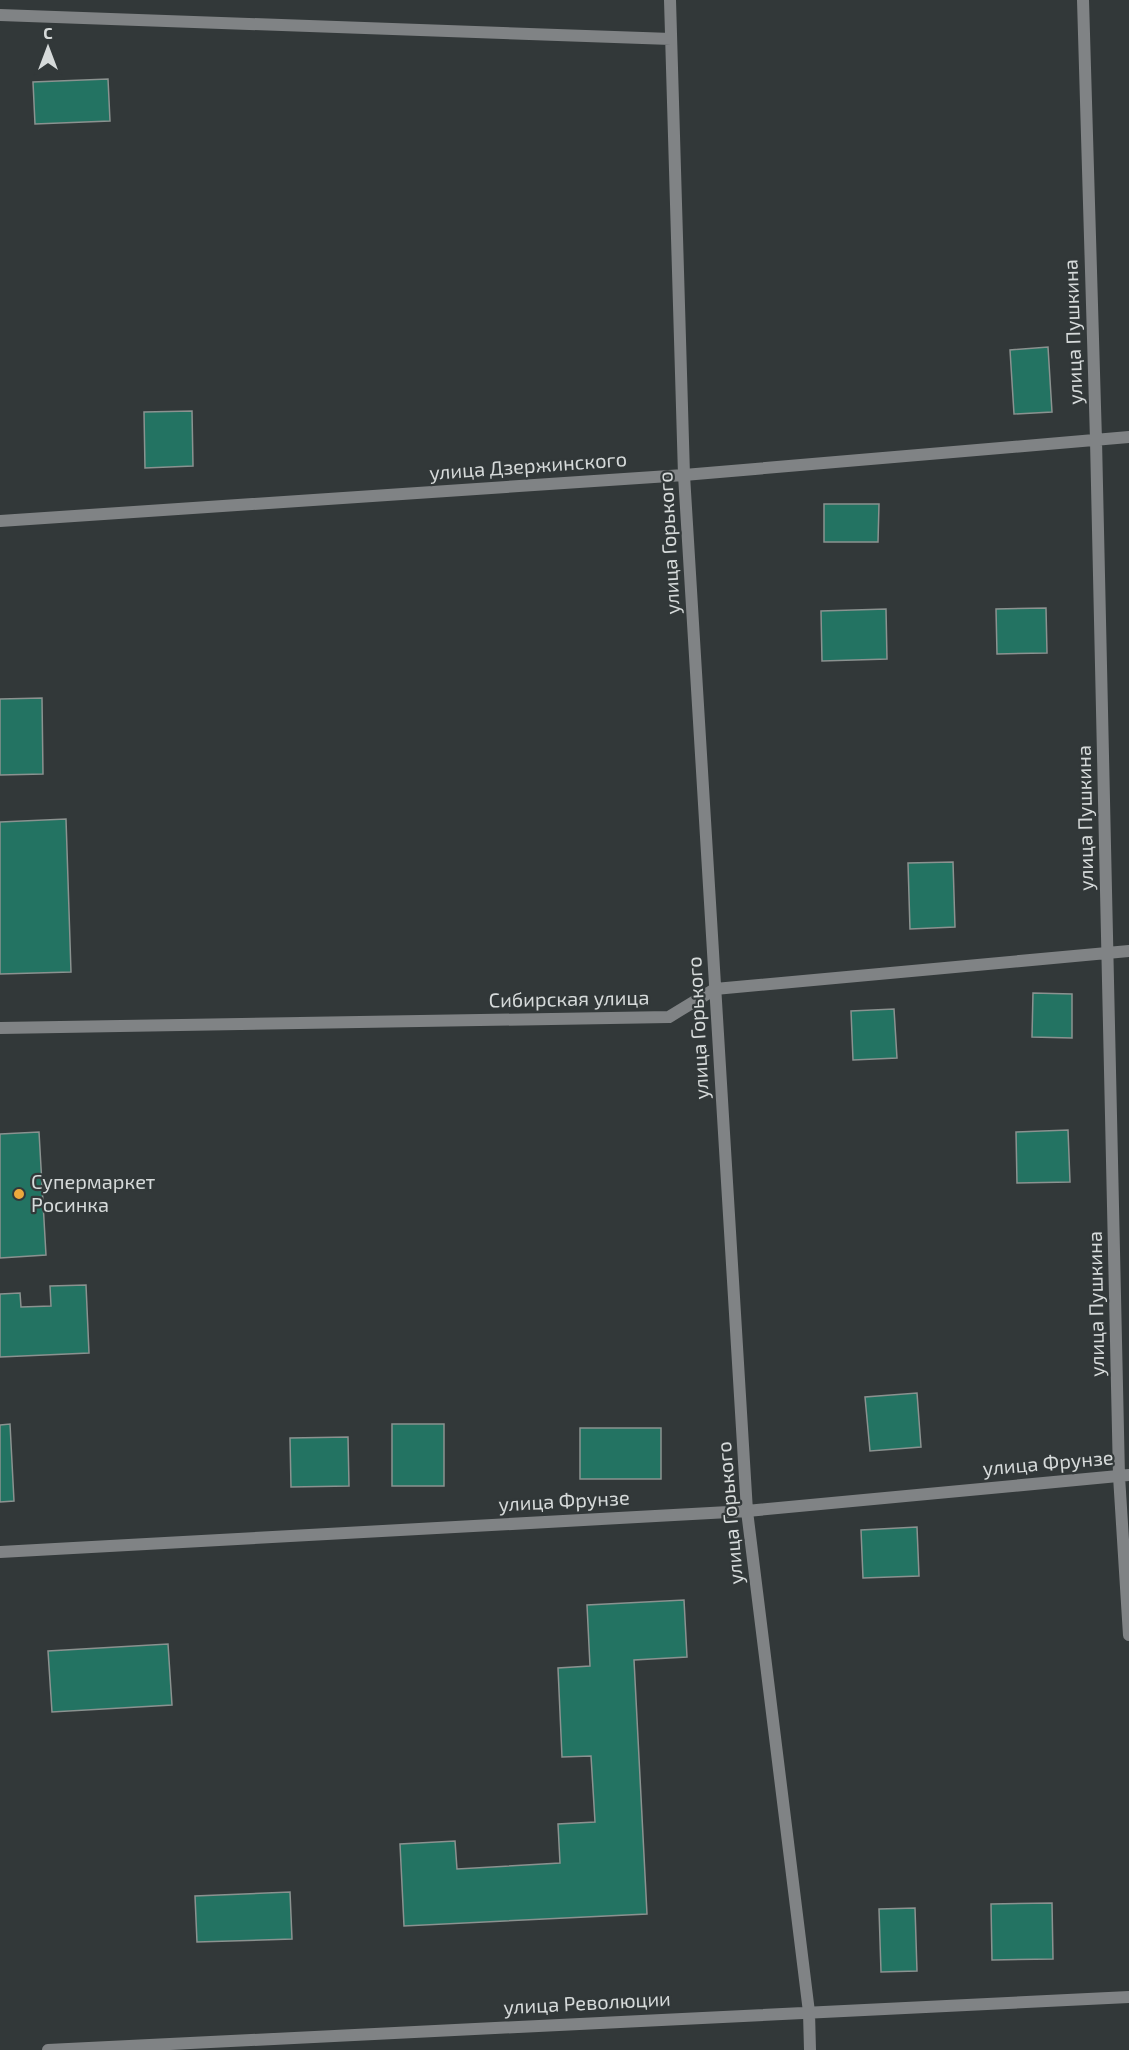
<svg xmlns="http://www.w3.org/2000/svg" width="1129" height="2050" font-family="'Exo 2',sans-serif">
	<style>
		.building { fill: #237362; stroke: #8b9290; stroke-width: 1.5 }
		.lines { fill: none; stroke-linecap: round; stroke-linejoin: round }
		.street { stroke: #808385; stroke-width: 12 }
		.poi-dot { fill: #eda83c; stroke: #323839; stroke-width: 2 }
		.labels { text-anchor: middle; stroke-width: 4.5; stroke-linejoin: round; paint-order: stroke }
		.street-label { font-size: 20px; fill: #d6dada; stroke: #323839 }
		.poi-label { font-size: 20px; fill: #d6dada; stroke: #323839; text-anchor: start }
	</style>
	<rect width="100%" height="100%" fill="#323839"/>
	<path class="building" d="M108 79 110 121 35 124 33 82Z
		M1048 347 1052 412 1014 414 1010 350Z
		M192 411 193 466 145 468 144 412Z
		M824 504H879L878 542H824Z
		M1046 608 1047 653 997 654 996 609Z
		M886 609 887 659 822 661 821 611Z
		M42 698 43 774 0 775V699Z
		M66 819 71 972 0 974V822Z
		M953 862 955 927 910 929 908 863Z
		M1033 993 1072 994V1038L1032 1037Z
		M894 1009 897 1058 853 1060 851 1011Z
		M1068 1130 1070 1182 1017 1183 1016 1132Z
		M39 1132 46 1255 0 1258V1134Z
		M86 1285 89 1353 0 1357V1294L20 1293 21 1307 51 1306 50 1286Z
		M917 1393 921 1447 870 1451 865 1397Z
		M10 1424 14 1501 0 1502V1425Z
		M392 1424H444V1486H392Z
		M580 1428H661V1479H580Z
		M348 1437 349 1486 291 1487 290 1438Z
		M917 1527 919 1576 863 1578 861 1530Z
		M684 1600 687 1657 634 1660 647 1914 404 1926 400 1844 455 1841 457 1869 560 1863 558 1824 595 1822 591 1756 562 1757 558 1668 590 1666 587 1605Z
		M168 1644 172 1705 52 1712 48 1651Z
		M290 1892 292 1939 197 1942 195 1896Z
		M1052 1903 1053 1959 992 1960 991 1904Z
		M915 1908 917 1971 881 1972 879 1909Z"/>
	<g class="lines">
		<path class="street" d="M670 0 684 475 747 1511 809 2012 810 2050
			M1083 0 1096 440 1119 1476 1129 1635
			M0 15 671 39
			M0 521 684 475 1129 437
			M0 1028 669 1017 715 989 1129 951
			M0 1552 747 1511 1129 1475
			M48 2050 1129 1997"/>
	</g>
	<circle class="poi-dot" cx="19" cy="1194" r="6"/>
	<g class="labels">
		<g class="street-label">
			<text transform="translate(1073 332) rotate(-92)" y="7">улица Пушкина</text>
			<text transform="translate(528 466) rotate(-4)" y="7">улица Дзержинского</text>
			<text transform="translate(669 543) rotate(-93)" y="7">улица Горького</text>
			<text transform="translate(1085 818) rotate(-91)" y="7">улица Пушкина</text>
			<text transform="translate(569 999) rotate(-1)" y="7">Сибирская улица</text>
			<text transform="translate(698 1028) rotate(-93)" y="7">улица Горького</text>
			<text transform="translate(1096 1304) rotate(-91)" y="7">улица Пушкина</text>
			<text transform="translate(1048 1463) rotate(-5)" y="7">улица Фрунзе</text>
			<text transform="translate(564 1501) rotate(-3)" y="7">улица Фрунзе</text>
			<text transform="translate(730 1513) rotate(-95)" y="7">улица Горького</text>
			<text transform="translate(587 2003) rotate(-3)" y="7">улица Революции</text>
		</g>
		<g class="poi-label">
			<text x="31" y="1189">Супермаркет<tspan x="31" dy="23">Росинка</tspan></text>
		</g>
	</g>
	<g transform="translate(48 48)" stroke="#323839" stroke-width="4.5" paint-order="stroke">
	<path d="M0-4.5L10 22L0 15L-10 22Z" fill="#d6dada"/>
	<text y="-9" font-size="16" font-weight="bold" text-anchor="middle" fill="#d6dada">С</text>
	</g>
</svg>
